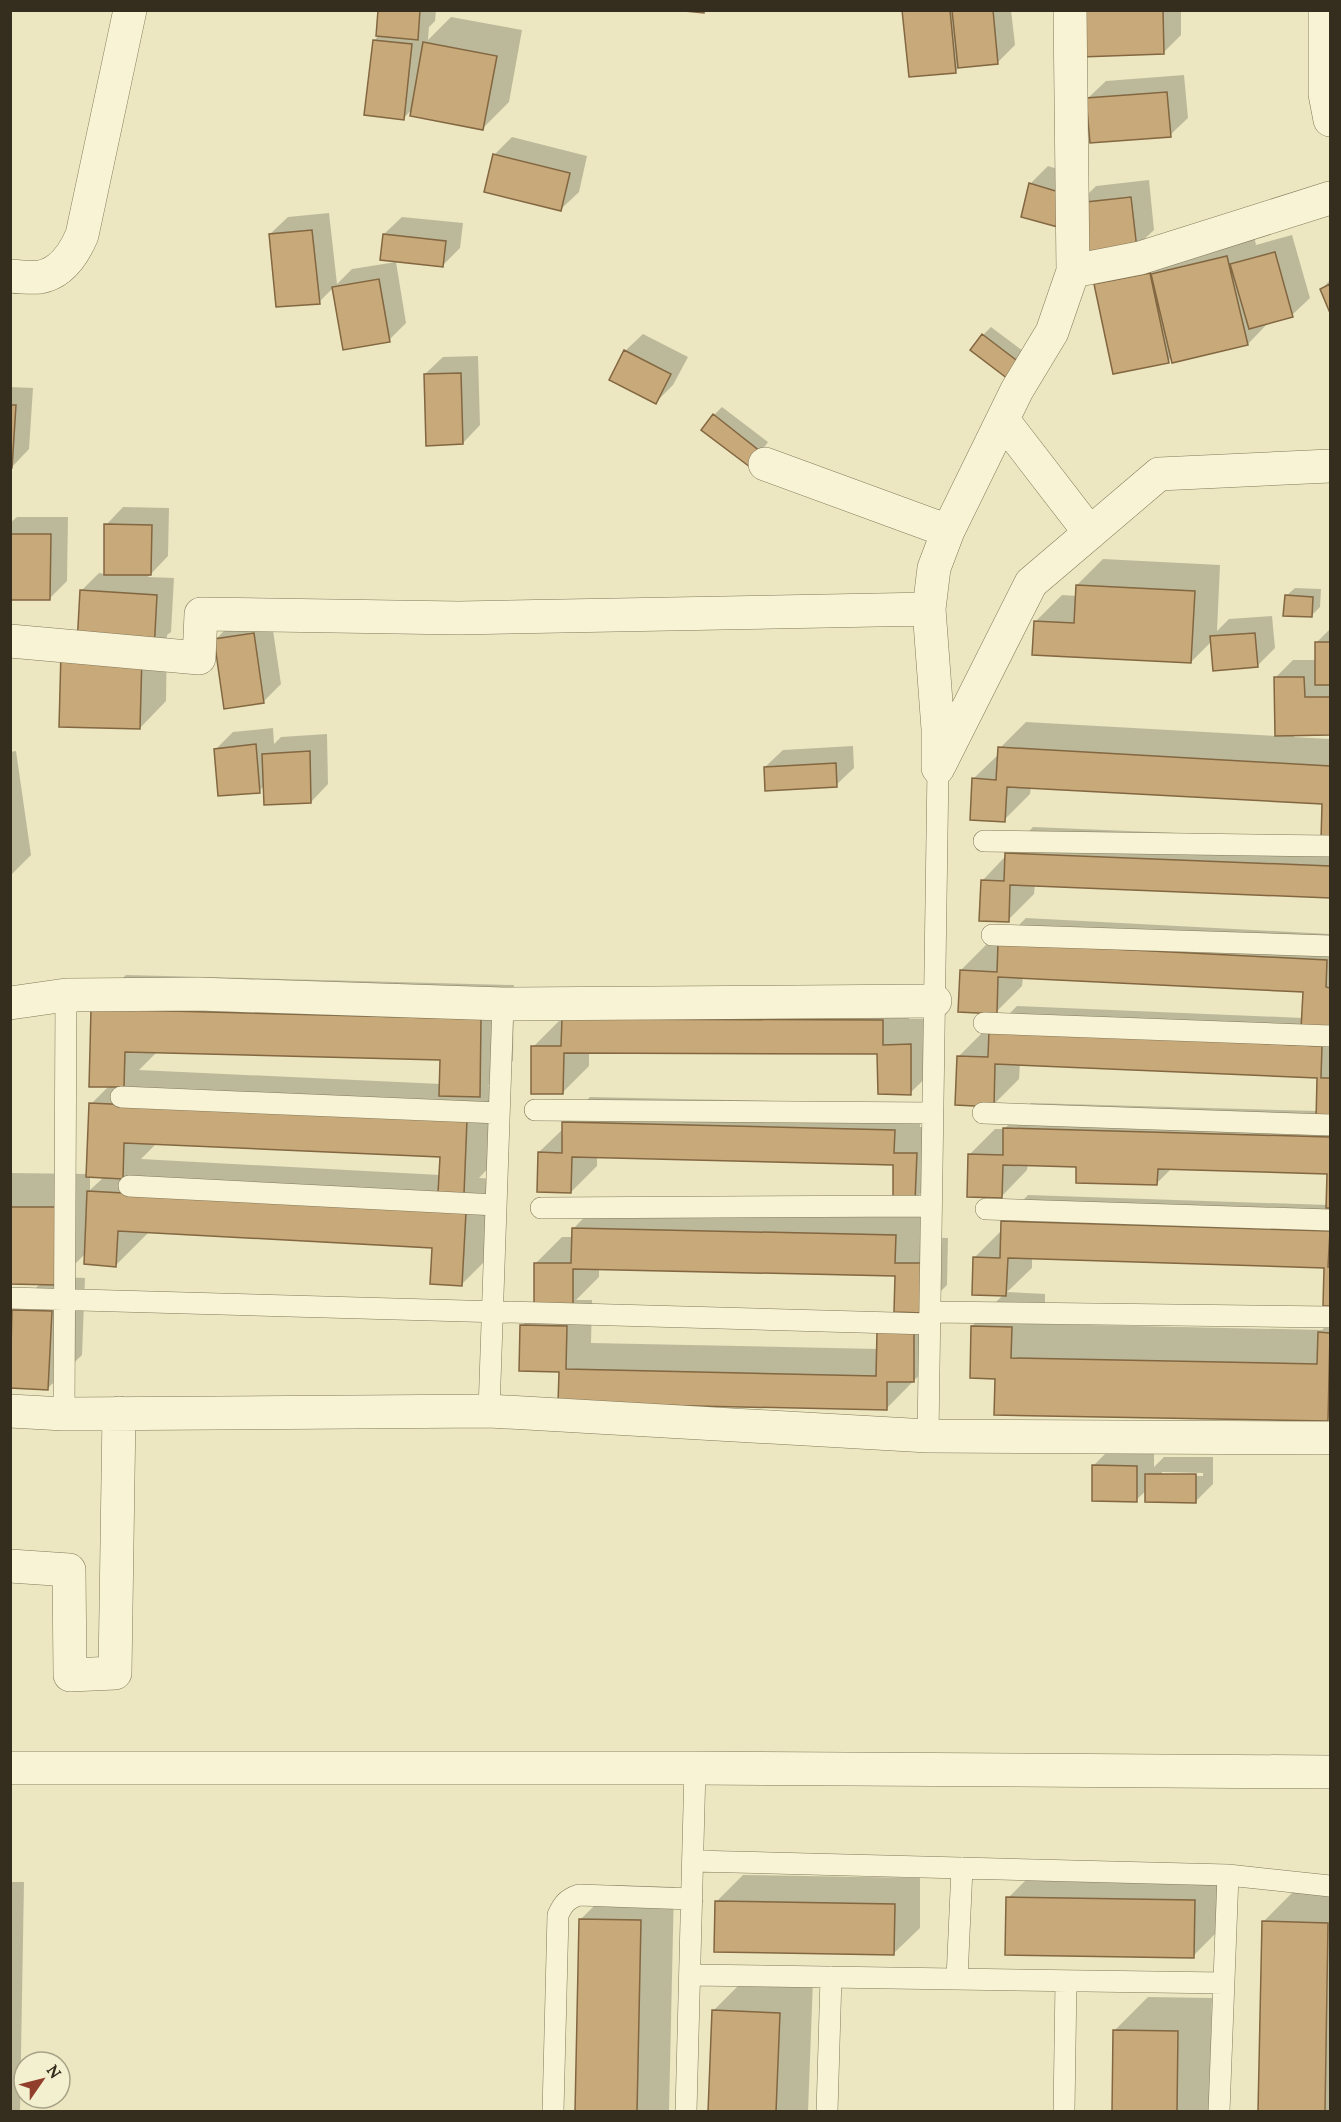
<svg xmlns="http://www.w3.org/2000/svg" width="1341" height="2122" font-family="Lora,serif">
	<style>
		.shadow { fill: #0003; fill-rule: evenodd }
		.building { fill: #c8a979; stroke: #826741; stroke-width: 1.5 }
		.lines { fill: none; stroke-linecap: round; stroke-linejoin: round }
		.service-casing { stroke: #84795a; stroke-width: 22 }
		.minor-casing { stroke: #84795a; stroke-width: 34 }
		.service { stroke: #f7f3d4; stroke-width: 21 }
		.minor { stroke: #f7f3d4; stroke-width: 33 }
	</style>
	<rect width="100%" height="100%" fill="#ece7c1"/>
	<path class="shadow" d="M379 10H436L435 21 429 27 428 40 451 17 522 30 509 102 483 128 412 109 403 119 374 41 379 35Z
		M904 10H1011L1015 45 997 63 960 66 955 72Z
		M1081 10H1181V35L1163 53Z
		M1184 75 1188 118 1170 135 1088 98 1106 81Z
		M512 137 587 156 579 192 561 209 494 155Z
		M1048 166 1086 178 1083 199 1096 186 1149 180 1154 230 1136 247 1030 184Z
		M329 213 337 284 352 269 396 262 406 323 389 340 334 287 319 302 270 234 288 217Z
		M402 217 463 223 460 248 443 265 384 234Z
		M1253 231 1256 245 1292 235 1310 298 1292 315 1269 322 1248 344 1172 357 1168 361 1095 285 1113 267Z
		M1330 280V310L1322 289Z
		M991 327 1031 357 1020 371 983 335Z
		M643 334 688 357 673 385 656 402 625 351Z
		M478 356 480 425 463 443 425 374 443 357Z
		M10 387 33 388 29 449 12 467Z
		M722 407 768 442 758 456 714 415Z
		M123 507 169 508 168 556 148 577 174 578 171 632 167 635 166 701 140 728 79 636 81 591 99 573 105 574 106 525Z
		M17 517H68L67 581 49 599 10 598V523Z
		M1103 559 1220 565 1217 631 1229 619 1272 616 1275 648 1257 666 1212 641 1191 662 1035 622 1062 595 1077 596V585Z
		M1295 588 1321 589 1320 607 1311 616 1286 596Z
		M271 617 281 684 263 702 215 640 233 622Z
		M1330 629V734H1294V737L1330 739V897L1035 884 1034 894 1008 920 982 881 1033 827 1323 839 1324 803 1031 787 1030 794 1004 820 973 779 1000 753V748L1026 722 1276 736 1275 678 1293 660H1317V642Z
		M273 728 274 744 281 737 327 734 328 784 311 802 265 785 259 791 216 749 233 732Z
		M853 746 854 768 836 785 765 767 783 750Z
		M16 751 31 855 10 876V752Z
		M1026 918 1330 934V1305H1324L1325 1267 1032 1257V1268L1007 1292 1045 1294V1324L1322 1330 1330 1322V1416L1327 1420 996 1377 972 1326 1004 1294 975 1257 1001 1231 1002 1221 1028 1195 1328 1205V1173L1172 1168 1157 1183 1077 1165 1028 1164 1027 1170 1001 1197 969 1155 995 1129H1004L1031 1103 1318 1111 1319 1077 1020 1063 1019 1079 993 1105 959 1056 985 1030 992 1031 1017 1006 1303 1018 1304 991 1023 977 1022 986 996 1012 961 970 987 944 999 945Z
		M126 975 514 985 513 1061 488 1086 500 1087 497 1159 479 1178 499 1179 496 1250 462 1284 434 1247 150 1231 116 1265 86 1253 62 1277 85 1278 82 1355 48 1388 10 1387V1316H13V1310L41 1283 10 1247V1173L88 1174 91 1104 109 1086 92 1009ZM158 1051 442 1059 441 1084 139 1070ZM157 1143 441 1156 440 1175 141 1159ZM90 1176 104 1177 90 1190Z
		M909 995V1019H937V1067L910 1093 879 1052 589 1051V1066L563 1092 533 1047 559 1021Z
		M590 1097 920 1104V1127L942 1128 941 1173 915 1199 895 1163 597 1156V1166L571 1192 539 1152 564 1128V1123Z
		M599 1202 921 1209V1237L948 1238 947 1285 925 1307 939 1355 886 1409 560 1370 522 1326 544 1303 536 1263 562 1237H573V1229ZM599 1268 896 1275 901 1311 879 1333 878 1349 591 1343 592 1300H576L599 1277Z
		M1111 1448 1154 1449V1467L1164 1457H1213V1484L1195 1502 1147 1490 1136 1500 1093 1466ZM1162 1472 1203 1473V1476L1162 1475Z
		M1034 1872 1220 1874 1219 1930 1193 1956 1008 1898Z
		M743 1875 920 1878V1928L893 1954 717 1901Z
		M10 1882H24L20 2112H10Z
		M615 1885 674 1887 669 2112H576L581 1919Z
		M1297 1888 1330 1889V2112H1259L1263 1922Z
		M748 1976 813 1980 808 2112H709L714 2010Z
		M1148 1997 1212 1998 1210 2112H1113L1114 2031Z"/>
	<path class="building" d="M378 10H420L418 40 376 36Z
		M674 10H704V13Z
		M902 10H950L956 73 909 77Z
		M952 10H993L998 64 958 68Z
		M1163 10 1164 54 1081 57 1078 11Z
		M373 40 412 44 404 120 364 115Z
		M423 42 497 56 483 130 410 116Z
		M1167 92 1171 137 1090 143 1086 98Z
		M493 154 570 173 561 211 484 192Z
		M1029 183 1069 195 1065 229 1021 217Z
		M1131 197 1137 249 1083 254 1077 203Z
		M312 230 320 304 276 307 269 234Z
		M383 234 446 241 443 267 380 260Z
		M1275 252 1293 317 1249 329 1230 264Z
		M1227 256 1248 345 1172 363 1151 274Z
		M1150 273 1169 363 1113 374 1094 284Z
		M379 279 390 342 343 350 332 287Z
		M1330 284V313L1320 289Z
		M982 334 1024 366 1012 382 970 350Z
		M624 350 671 374 656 404 609 380Z
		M461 373 463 444 426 446 424 374Z
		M10 405H16L12 468H10Z
		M713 414 761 452 750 467 701 430Z
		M104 524 152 525 151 575H104Z
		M10 534H51L50 600H10Z
		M1076 585 1195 591 1191 663 1032 655 1034 621 1074 623Z
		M80 590 157 595 154 651 77 645Z
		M1285 595 1313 597 1312 617 1283 616Z
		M254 633 264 703 224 709 214 639Z
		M1255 633 1258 667 1213 671 1210 636Z
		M1315 642H1330V685H1315Z
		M61 652 142 655 140 729 59 727Z
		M1274 677H1304L1305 697H1330V735L1275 736Z
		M256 744 260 793 218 796 214 749Z
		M998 747 1330 766V840H1321L1322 804 1007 787 1005 822 970 820 972 778 996 780Z
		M310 751 311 803 264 805 262 754Z
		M836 763 837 787 765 791 764 767Z
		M1005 853 1330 866V898L1010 885 1009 922 979 921 981 880 1004 881Z
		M998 943 1327 960 1326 987 1330 988V1031L1301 1029 1303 992 998 977 997 1014 958 1012 960 970 997 972Z
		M91 1009 481 1019 480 1097 439 1096 440 1060 125 1052 124 1087H89Z
		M562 1019 883 1020V1045L911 1044V1095L878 1094 877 1054 564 1053 563 1094H531V1046H561Z
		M989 1031 1322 1046 1321 1078H1330V1122L1316 1121 1317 1078 995 1064 994 1107 955 1105 957 1056 988 1057Z
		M89 1103 467 1120 464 1194 438 1193 440 1157 124 1143 123 1179 86 1177Z
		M562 1122 895 1130 894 1153H917L915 1201 893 1200V1165L572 1157 571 1193 537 1192 538 1152 562 1153Z
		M1003 1128 1330 1137V1208H1326L1327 1174 1158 1169 1157 1185 1076 1183V1167L1003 1165 1002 1198 967 1197 968 1154 1003 1155Z
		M87 1191 466 1212 462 1286 430 1284 432 1248 118 1231 116 1267 84 1264Z
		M10 1207H57V1285L10 1284Z
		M1001 1221 1330 1231 1328 1267H1330V1306H1323L1324 1268 1008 1258 1006 1296 972 1295 973 1257 1000 1258Z
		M572 1228 896 1235 895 1263H923L922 1313 894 1312 895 1276 573 1269V1305L534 1304V1263H571Z
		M12 1310 52 1311 48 1390 10 1388Z
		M520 1325 567 1326 566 1369 876 1376 877 1332 914 1333V1382H887V1410L558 1403 559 1372 519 1371Z
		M971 1326 1012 1327 1011 1358 1317 1364 1318 1332 1330 1333 1328 1421 994 1415 995 1379 970 1378Z
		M1092 1465 1137 1466V1502L1092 1501Z
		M1145 1474H1196V1503L1145 1502Z
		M1006 1897 1195 1900 1194 1958 1005 1955Z
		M715 1901 895 1904 894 1955 714 1952Z
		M579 1919 641 1920 637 2112H575Z
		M1262 1921 1328 1923 1325 2112H1258Z
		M712 2010 780 2013 776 2112H708Z
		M1113 2030 1178 2031 1177 2112H1112Z"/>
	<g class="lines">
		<defs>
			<path id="service" d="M984 841 1330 846
				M992 935 1330 946
				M984 1023 1330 1036
				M121 1097 499 1113
				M535 1110 933 1113
				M983 1113 1330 1125
				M129 1186 496 1205
				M541 1208 931 1206
				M986 1209 1330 1220
				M10 1298 929 1324
				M930 1312 1330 1317
				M489 1411 503 1004
				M64 1414 66 995
				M928 1436 938 768
				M693 1861 1228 1875 1219 2112
				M1228 1875 1330 1886
				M690 1975 1224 1983
				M957 1979 962 1868
				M553 2112 558 1915C563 1904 567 1899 579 1895L692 1899
				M686 2112 695 1768
				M827 2112 831 1977
				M1064 2112 1066 1981"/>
			<path id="minor" d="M1325 10V94L1330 120
				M1073 271 1140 258 1330 198
				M10 276C20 277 31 278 40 277 62 273 74 254 82 235L130 10
				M1003 420 1090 533
				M765 464 948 531
				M10 641 199 658 201 614 459 618 929 609
				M940 764 1031 583 1159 474 1330 466
				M938 768V729L929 609 934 568 948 531 1017 390 1052 332 1073 271 1070 10
				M10 1003 66 995 198 994 503 1004 935 1001
				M10 1411 64 1414 489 1411 928 1436 1330 1438
				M10 1566 69 1570 70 1675 115 1673 119 1413
				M10 1768H695L1330 1772"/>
		</defs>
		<use href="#service" class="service-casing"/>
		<use href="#minor" class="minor-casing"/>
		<use href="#service" class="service"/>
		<use href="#minor" class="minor"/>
	</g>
	<rect width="1341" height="2122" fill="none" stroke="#352d1d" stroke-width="24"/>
	<g transform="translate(42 2080) rotate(55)"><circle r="28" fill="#f3f0d0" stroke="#a7a288" stroke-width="1.5"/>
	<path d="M0-4.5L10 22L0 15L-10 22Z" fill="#913f2c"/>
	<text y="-9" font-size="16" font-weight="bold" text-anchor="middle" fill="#352d1d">N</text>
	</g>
</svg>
